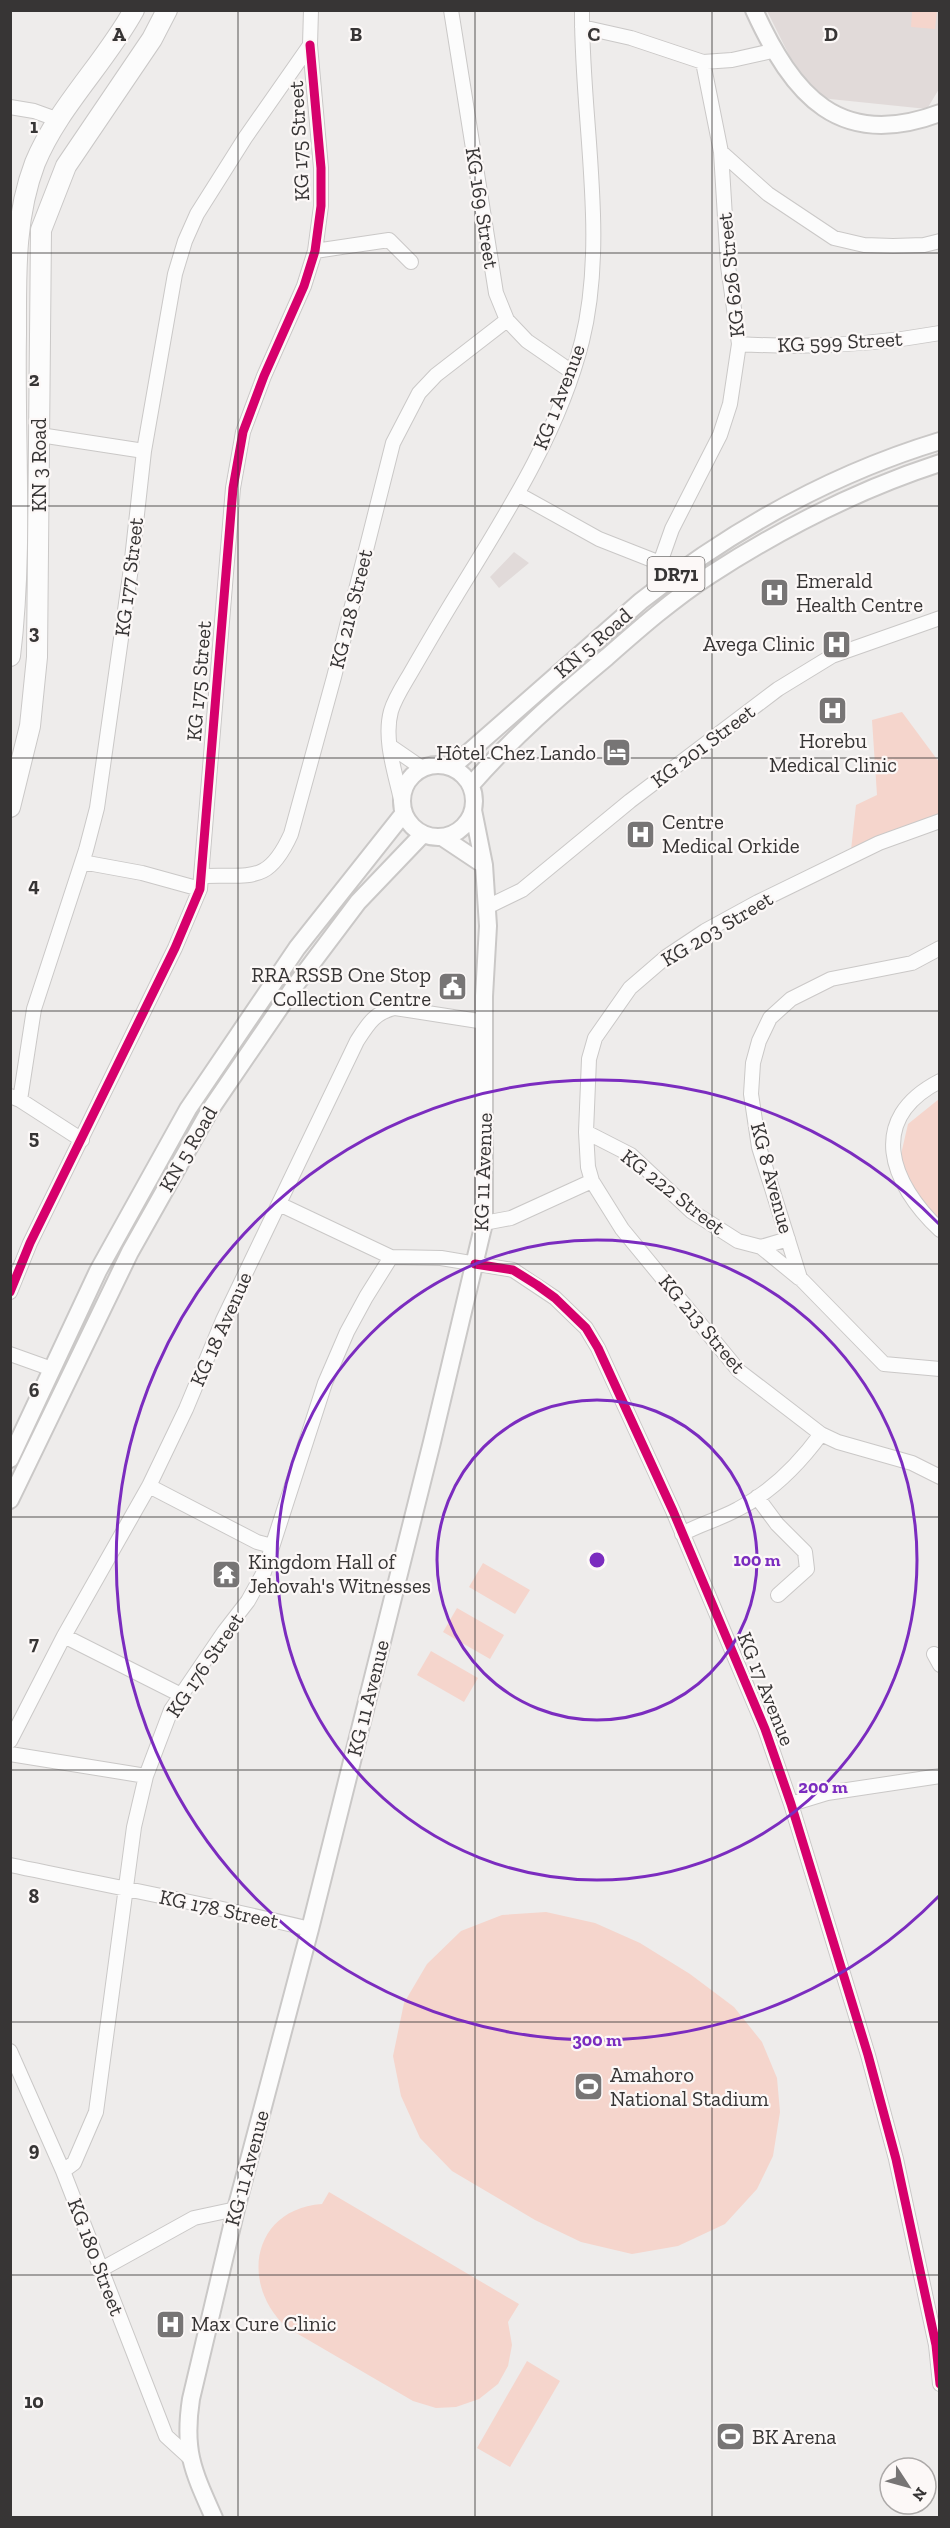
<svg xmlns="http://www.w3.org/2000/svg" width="950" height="2528" font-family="'Zilla Slab',serif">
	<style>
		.built { fill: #e1dad9 }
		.green { fill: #f5d5cc }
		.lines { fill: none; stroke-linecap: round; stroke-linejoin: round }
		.minor-casing { stroke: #cac8c7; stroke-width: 16 }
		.major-casing { stroke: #cac8c7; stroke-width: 20 }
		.highway-casing { stroke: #cac8c7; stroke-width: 22 }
		.minor { stroke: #fcfcfc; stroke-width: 14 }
		.major { stroke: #fcfcfc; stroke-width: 16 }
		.highway { stroke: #fcfcfc; stroke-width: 20 }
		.cycleway-casing { stroke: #fcf8f7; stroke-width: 13 }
		.cycleway { stroke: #d6006c; stroke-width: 9 }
		.grid { fill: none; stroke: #373535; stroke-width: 1.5; stroke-opacity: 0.55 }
		.ring { fill: none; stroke: #7b2cbf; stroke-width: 3 }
		.labels { text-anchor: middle; stroke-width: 4.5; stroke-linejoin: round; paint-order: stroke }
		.shield { fill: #fcf8f7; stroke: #72706f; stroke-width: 1.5 }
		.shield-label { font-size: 20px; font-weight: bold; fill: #373535 }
		.street-label { font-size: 21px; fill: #373535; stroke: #fcf8f7 }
		.poi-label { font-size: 21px; fill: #373535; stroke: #fcf8f7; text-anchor: start }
		.grid-label { font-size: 20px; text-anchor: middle; font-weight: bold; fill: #373535; stroke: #fcf8f7; stroke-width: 4.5; stroke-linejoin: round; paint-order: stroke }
		.centre { fill: #7b2cbf; stroke: #fcf8f7; stroke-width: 3 }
		.ring-label { font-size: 18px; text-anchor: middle; font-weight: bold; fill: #7b2cbf; stroke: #fcf8f7; stroke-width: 4.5; stroke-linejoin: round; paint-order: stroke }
	</style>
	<rect width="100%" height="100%" fill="#eeeceb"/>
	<path class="built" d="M767 11H939V89L927 109 830 99 815 95 791 59Z
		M514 552 529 563 499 588 490 577Z"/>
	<path class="green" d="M912 11H937L935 29 911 27Z
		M902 712 939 762V817L851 850 856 805 877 795 872 720Z
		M939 1099V1225L896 1176 908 1124Z
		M483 1563 530 1590 515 1614 469 1587Z
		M457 1608 504 1635 490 1659 443 1632Z
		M431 1651 478 1678 464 1702 417 1675Z
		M546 1912 595 1923 640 1943 690 1974 734 2007 762 2042 777 2078 780 2112 773 2156 757 2189 725 2224 678 2246 632 2254 581 2242 535 2220 452 2171 420 2138 401 2096 393 2056 404 2003 427 1964 461 1931 502 1915Z
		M329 2192 519 2304 508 2322 512 2345 508 2366 498 2384 479 2399 456 2407 436 2408 413 2401 286 2327C239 2283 253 2209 322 2204Z
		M527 2361 560 2381 510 2467 477 2448Z"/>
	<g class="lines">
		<defs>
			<path id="minor" d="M451 10 496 293 507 320 527 341 572 372
				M582 27 631 38 703 62 732 60 772 51
				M703 62 721 152 768 194 834 238 864 245 893 246 924 245 940 241
				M10 107 34 111 59 120
				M315 251 389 240 411 262
				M739 344C806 348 874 345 940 333
				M40 435 144 451
				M518 494 599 539 660 563 664 569
				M660 563 672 529 720 435 730 404 739 344 728 266 721 152
				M390 746 422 768
				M402 804C396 775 383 740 391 711 395 698 403 686 410 674 425 648 440 622 456 596 505 516 559 433 582 341 608 237 581 117 582 10
				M940 821 879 843 758 902 705 931 666 957 630 988 595 1038 589 1059 586 1132 588 1167 592 1181 622 1229 739 1371 821 1434 838 1442 912 1463 940 1477
				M82 862 142 873 200 889
				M202 876C251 874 268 885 291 834L334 677 393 443 419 393 436 375 507 320
				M487 907 522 890 630 801 778 689 832 656 940 618
				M940 948 912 963 831 979 791 999 770 1018 759 1041 753 1063 751 1094 759 1147 800 1278 884 1364 940 1369
				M940 1081C866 1119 890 1183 940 1230
				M10 1096 20 1100 82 1140
				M20 1100 34 1009 86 850 97 808 131 568 144 451 175 274 185 241 197 214 245 138 310 45 311 10
				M586 1132 631 1155 691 1211 738 1241 761 1247 788 1239
				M279 1204 391 1257 441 1258 513 1270 555 1298 586 1328 598 1348 673 1511 765 1729 791 1804 868 2055 896 2159 936 2345 940 2384
				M484 1223 511 1218 592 1181
				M761 1247 799 1278
				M10 1292 30 1243 175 948 200 889 233 488 243 432 264 376 304 286 315 251 321 206V168L310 45
				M10 1354 52 1369
				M149 1486 257 1542 272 1546
				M757 1497 777 1524 805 1552 807 1569 778 1595
				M682 1534C700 1524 720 1519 738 1509 771 1492 799 1464 821 1434
				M64 1636 181 1695
				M934 1654 940 1665
				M10 1741 64 1636 149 1486 186 1409 223 1320 357 1041C368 1024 375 1012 395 1008L485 1022
				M10 1754 146 1776
				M791 1804 827 1793 940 1776
				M10 1865C110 1886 211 1905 310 1929
				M10 2051 63 2171 166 2436 189 2457
				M63 2171 74 2163 96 2112 134 1827 146 1776 171 1710 224 1632 248 1601 264 1572 325 1383 347 1332 366 1297 391 1257
				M100 2270 194 2218 236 2209"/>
			<path id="major" d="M754 10C793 95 839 151 940 113
				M402 801a36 36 0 1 1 72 0a36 36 0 1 1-72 0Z
				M452 767 641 601C730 531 831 474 940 441
				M471 785C512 738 559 697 607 657 640 628 673 599 710 575 781 529 860 489 940 463
				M442 837 484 865
				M10 1459 98 1271 188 1109 297 948 404 813
				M10 1500 130 1252 210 1110 294 987 358 902 423 834
				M214 2518C193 2471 183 2451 191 2399L236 2209 310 1929 432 1442 484 1223V996L488 926 484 865 473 810"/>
			<path id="highway" d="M10 656C23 550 14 441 16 334 16 276 14 218 35 163 58 107 105 63 134 10
				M10 807 30 726 37 657 41 230 66 166 152 39 167 10"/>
		</defs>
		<use href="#minor" class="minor-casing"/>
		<use href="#major" class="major-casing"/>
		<use href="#highway" class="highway-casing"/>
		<use href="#minor" class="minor"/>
		<use href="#major" class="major"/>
		<use href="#highway" class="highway"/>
		<defs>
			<path id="cycleway" d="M475 1264 513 1270 537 1285 555 1298 586 1328 598 1348 673 1511 765 1729 791 1804 868 2055 896 2159 936 2345 940 2384
				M10 1292 30 1243 175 948 200 889 233 488 243 432 264 376 304 286 315 251 321 206V168L310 45"/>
		</defs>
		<use href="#cycleway" class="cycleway-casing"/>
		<use href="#cycleway" class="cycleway"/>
	</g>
	<path class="grid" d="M238 10V2518M475 10V2518M712 10V2518M10 253H940M10 506H940M10 758H940M10 1011H940M10 1264H940M10 1517H940M10 1770H940M10 2022H940M10 2275H940"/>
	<g class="ring">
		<circle cx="597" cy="1560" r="160"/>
		<circle cx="597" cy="1560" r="320"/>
		<path d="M939 1896A480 480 0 1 1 939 1224"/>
	</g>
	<defs>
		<symbol id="hospital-square" viewBox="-11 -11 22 22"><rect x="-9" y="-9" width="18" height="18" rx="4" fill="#777575" stroke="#fcf8f7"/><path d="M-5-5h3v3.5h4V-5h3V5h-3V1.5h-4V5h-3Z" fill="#fff"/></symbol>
		<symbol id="hotel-square" viewBox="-11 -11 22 22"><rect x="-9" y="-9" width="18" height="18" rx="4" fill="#777575" stroke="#fcf8f7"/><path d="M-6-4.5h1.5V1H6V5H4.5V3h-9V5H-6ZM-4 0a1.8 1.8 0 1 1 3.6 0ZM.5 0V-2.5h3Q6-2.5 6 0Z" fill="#fff"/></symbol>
		<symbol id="civic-square" viewBox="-11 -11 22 22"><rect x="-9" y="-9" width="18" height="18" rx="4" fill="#777575" stroke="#fcf8f7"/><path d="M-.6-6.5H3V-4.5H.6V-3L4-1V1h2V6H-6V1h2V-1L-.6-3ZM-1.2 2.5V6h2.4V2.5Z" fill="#fff"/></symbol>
		<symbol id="temple-square" viewBox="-11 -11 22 22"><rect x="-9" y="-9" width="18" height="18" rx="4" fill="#777575" stroke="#fcf8f7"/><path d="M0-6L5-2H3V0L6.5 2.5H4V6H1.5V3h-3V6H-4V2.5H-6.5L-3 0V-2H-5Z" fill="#fff"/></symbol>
		<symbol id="stadium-square" viewBox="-11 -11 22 22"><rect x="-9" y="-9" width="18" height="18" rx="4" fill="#777575" stroke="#fcf8f7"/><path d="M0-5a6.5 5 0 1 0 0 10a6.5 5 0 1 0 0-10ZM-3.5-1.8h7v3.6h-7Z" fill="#fff"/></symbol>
	</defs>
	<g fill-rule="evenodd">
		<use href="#hospital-square" x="758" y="576" width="33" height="33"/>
		<use href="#hospital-square" x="820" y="628" width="33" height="33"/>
		<use href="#hospital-square" x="816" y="694" width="33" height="33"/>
		<use href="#hotel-square" x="600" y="736" width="33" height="33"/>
		<use href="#hospital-square" x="624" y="818" width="33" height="33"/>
		<use href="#civic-square" x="436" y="970" width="33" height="33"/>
		<use href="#temple-square" x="210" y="1558" width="33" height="33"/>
		<use href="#stadium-square" x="572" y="2070" width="33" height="33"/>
		<use href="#hospital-square" x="154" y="2308" width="33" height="33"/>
		<use href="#stadium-square" x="714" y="2420" width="33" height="33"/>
	</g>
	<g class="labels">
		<rect class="shield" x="647.5" y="557" width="57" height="34" rx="4.5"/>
		<g class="shield-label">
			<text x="676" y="581">DR71</text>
		</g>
		<g class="street-label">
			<text transform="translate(299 141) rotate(-93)" y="7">KG 175 Street</text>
			<text transform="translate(482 208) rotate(81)" y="7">KG 169 Street</text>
			<text transform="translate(731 275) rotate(-96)" y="7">KG 626 Street</text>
			<text transform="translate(840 342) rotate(-3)" y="7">KG 599 Street</text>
			<text transform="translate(559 397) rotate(-69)" y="7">KG 1 Avenue</text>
			<text transform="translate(39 465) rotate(-90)" y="7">KN 3 Road</text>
			<text transform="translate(129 577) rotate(-83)" y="7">KG 177 Street</text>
			<text transform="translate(351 609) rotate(-76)" y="7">KG 218 Street</text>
			<text transform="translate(593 643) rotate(-41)" y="7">KN 5 Road</text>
			<text transform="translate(199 681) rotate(-85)" y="7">KG 175 Street</text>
			<text transform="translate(703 746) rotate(-37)" y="7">KG 201 Street</text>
			<text transform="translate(717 929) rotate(-31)" y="7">KG 203 Street</text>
			<text transform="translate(188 1149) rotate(-60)" y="7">KN 5 Road</text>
			<text transform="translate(483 1172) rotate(-88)" y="7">KG 11 Avenue</text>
			<text transform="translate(772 1178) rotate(75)" y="7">KG 8 Avenue</text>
			<text transform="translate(673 1192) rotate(38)" y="7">KG 222 Street</text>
			<text transform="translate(702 1324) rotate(50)" y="7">KG 213 Street</text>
			<text transform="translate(221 1329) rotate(-66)" y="7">KG 18 Avenue</text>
			<text transform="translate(205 1665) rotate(-56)" y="7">KG 176 Street</text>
			<text transform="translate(766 1689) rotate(68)" y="7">KG 17 Avenue</text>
			<text transform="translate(368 1698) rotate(-76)" y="7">KG 11 Avenue</text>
			<text transform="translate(219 1909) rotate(12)" y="7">KG 178 Street</text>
			<text transform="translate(247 2168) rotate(-75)" y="7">KG 11 Avenue</text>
			<text transform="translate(96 2257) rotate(69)" y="7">KG 180 Street</text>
		</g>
		<g class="poi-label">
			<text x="796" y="588">Emerald<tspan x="796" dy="24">Health Centre</tspan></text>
			<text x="815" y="651" text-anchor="end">Avega Clinic</text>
			<text x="833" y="748" text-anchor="middle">Horebu<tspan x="833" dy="24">Medical Clinic</tspan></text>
			<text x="596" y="760" text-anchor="end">Hôtel Chez Lando</text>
			<text x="662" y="829">Centre<tspan x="662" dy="24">Medical Orkide</tspan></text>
			<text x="431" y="982" text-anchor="end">RRA RSSB One Stop<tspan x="431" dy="24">Collection Centre</tspan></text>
			<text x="248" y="1569">Kingdom Hall of<tspan x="248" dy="24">Jehovah's Witnesses</tspan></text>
			<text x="610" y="2082">Amahoro<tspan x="610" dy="24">National Stadium</tspan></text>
			<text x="191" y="2331">Max Cure Clinic</text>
			<text x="752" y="2444">BK Arena</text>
		</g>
	</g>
	<g class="grid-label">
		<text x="119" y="41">A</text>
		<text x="356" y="41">B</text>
		<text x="594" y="41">C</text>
		<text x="831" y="41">D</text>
		<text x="34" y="133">1</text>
		<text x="34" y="386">2</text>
		<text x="34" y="639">3</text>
		<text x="34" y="892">4</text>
		<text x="34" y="1144">5</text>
		<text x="34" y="1397">6</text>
		<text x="34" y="1650">7</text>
		<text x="34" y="1903">8</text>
		<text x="34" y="2156">9</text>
		<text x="34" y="2408">10</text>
	</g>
	<circle cx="597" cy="1560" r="9" class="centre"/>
	<g class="ring-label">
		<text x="757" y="1566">100 m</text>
		<text x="823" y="1793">200 m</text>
		<text x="597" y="2046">300 m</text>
	</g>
	<rect width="950" height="2528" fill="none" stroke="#373535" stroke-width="24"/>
	<g transform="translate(908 2486) rotate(126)"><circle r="28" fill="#fcf8f7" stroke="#adaaa9" stroke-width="1.5"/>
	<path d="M0-4.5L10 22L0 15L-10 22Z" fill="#777575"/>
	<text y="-9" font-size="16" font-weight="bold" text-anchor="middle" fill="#373535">N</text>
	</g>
</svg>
